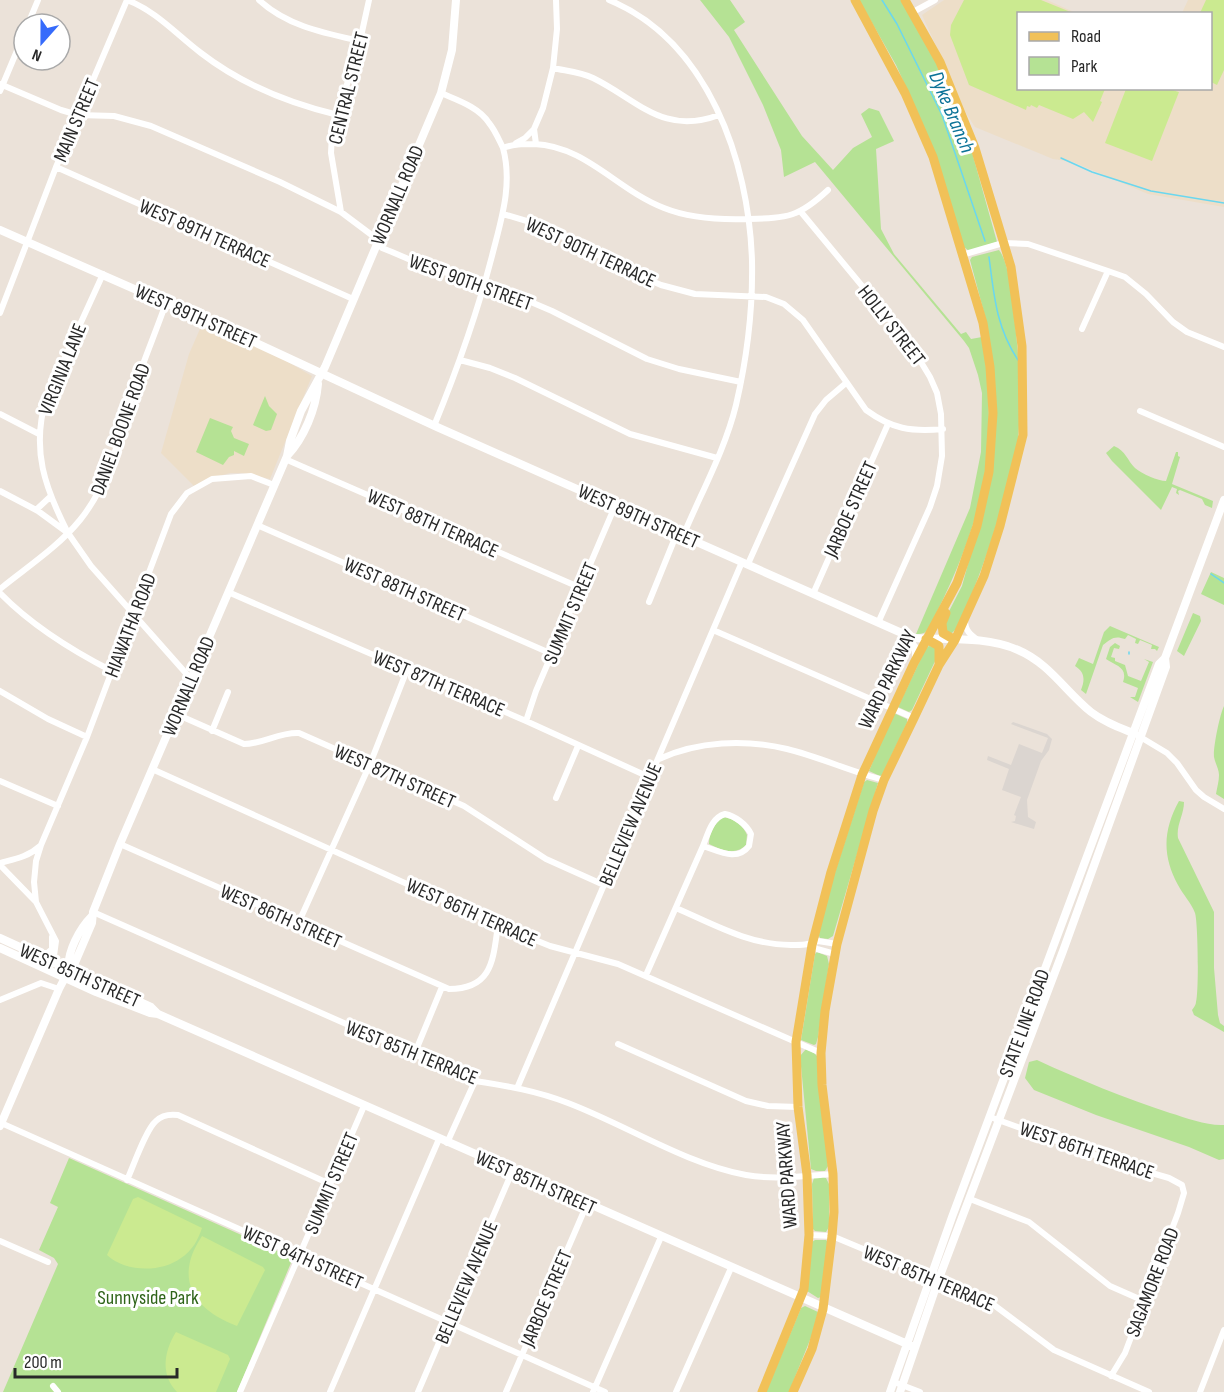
<svg xmlns="http://www.w3.org/2000/svg" width="1224" height="1392" font-family="'Sofia Sans Condensed',sans-serif">
	<style>
		.education { fill: #eddec8 }
		.green { fill: #b5e294 }
		.pitch { fill: #cbea90 }
		.plaza { fill: #dbd5d0 }
		.lines { fill: none; stroke-linecap: round; stroke-linejoin: round }
		.stream { stroke: #6ad7ef; stroke-width: 1.5 }
		.street { stroke: #fff; stroke-width: 6 }
		.secondary { stroke: #fff; stroke-width: 8 }
		.primary { stroke: #f1c158; stroke-width: 9 }
		.labels { text-anchor: middle; stroke-width: 6; stroke-linejoin: round; paint-order: stroke }
		.street-label { font-size: 20px; fill: #282828; stroke: #fff }
		.park-label { font-size: 20px; fill: #2f6419; stroke: #fff }
		.water-label { font-size: 21px; font-style: italic; fill: #0c7398; stroke: #fff }
	</style>
	<rect width="100%" height="100%" fill="#ebe2d9"/>
	<path class="education" d="M944 0H1047L1076 13 1018 14V88H1210V14L1182 13 1188 0H1224V207L1148 194 1073 162 1053 159 975 127 960 104 944 63 922 15Z
		M203 322 276 355 312 376 270 479 242 473H230L215 477 194 486 161 453 189 354Z"/>
	<path class="green" d="M700 0H730L745 22 734 30 802 136 833 170 853 148 872 137 861 114 869 108 879 111 894 141 876 149 881 229 894 254 961 334 966 332 971 339 982 337C991 393 993 455 977 511 966 551 949 588 930 626 926 633 924 634 916 634L970 508 981 452 982 393 978 375 969 348 964 341 815 162 784 177 781 150 763 105 729 37Z
		M859 0H901L937 64 970 145 997 242 969 251 964 247 921 120 896 65Z
		M999 250C1008 261 1012 293 1013 308 1019 352 1022 396 1018 440 1016 455 1011 471 1007 485 995 535 978 582 957 628L952 633 947 632 944 621 962 586 992 476 986 320 970 260 972 257Z
		M265 396 269 406 277 414 271 430 266 431 253 425Z
		M210 418 233 427 231 431 234 438 249 444 244 456 234 451V455L229 457 223 465 196 452Z
		M1114 446C1126 451 1127 460 1135 468 1142 474 1158 481 1166 481L1176 452H1178V456L1180 457 1172 484 1213 501 1212 508 1205 505 1202 499 1180 490 1178 491 1179 495 1176 493 1177 489 1172 487 1161 510 1112 461 1106 453Z
		M1211 572 1224 578V605L1201 594Z
		M1193 613 1200 616 1201 621 1184 656 1177 651Z
		M1110 626 1159 647 1157 651 1155 649H1151L1152 645 1140 640 1138 644 1135 643 1136 639 1128 635 1125 639C1114 635 1111 639 1103 645L1086 694 1081 690C1085 680 1085 672 1075 666L1079 658 1093 664 1104 632Z
		M1115 643 1120 646 1119 649 1114 648 1111 657 1115 658V661L1125 665 1128 676 1141 681 1149 662 1144 659 1153 662 1138 702 1130 697H1135L1138 688 1123 682C1128 667 1116 666 1106 659L1110 647Z
		M929 646 936 647 937 657 912 710 909 712 898 707 926 648Z
		M1224 706V799L1216 794C1217 788 1219 781 1219 775 1219 769 1215 763 1214 757 1213 747 1220 714 1224 706Z
		M896 714 907 719V723L882 775 880 776 869 771 892 715Z
		M867 780 878 783 833 936 828 939 820 938 818 934 821 916 864 782Z
		M1179 801 1184 802C1184 815 1176 825 1178 838L1214 912V968L1218 1015 1220 1023 1224 1026V1032L1194 1015 1192 1010C1194 1007 1196 1005 1196 1002 1199 991 1198 922 1195 913 1191 902 1183 895 1178 885 1162 856 1163 830 1179 801Z
		M723 817C733 818 744 826 747 835L746 845C735 856 721 850 709 844 709 833 715 823 723 817Z
		M817 952 827 956 829 964 818 1037 816 1044 814 1045 801 1040 815 954Z
		M806 1049 814 1053 817 1056 828 1166 825 1171H816L811 1169 800 1056Z
		M1037 1060C1080 1080 1125 1098 1170 1113 1187 1118 1207 1126 1224 1125V1159L1219 1160 1189 1147 1096 1115 1034 1090 1025 1078 1029 1062Z
		M69 1158 293 1258 237 1392H3L58 1264 54 1258 39 1250 58 1207 50 1203Z
		M823 1177 826 1178 829 1184V1227L826 1232 815 1231 813 1229 812 1184 814 1178Z
		M815 1240H826L828 1242 821 1297 818 1298 807 1291 812 1242Z
		M805 1306 818 1312 812 1335 789 1392H766L801 1308Z"/>
	<path class="pitch" d="M964 0H1041L1073 13 1018 14V88L1105 89 1100 101 1102 102 1093 122 1084 112 1073 119 1039 105 1037 108 1031 105 1030 107 1027 106 1026 110 969 85 950 35 951 25Z
		M1206 0H1224V70L1217 85 1211 82 1210 14 1200 13Z
		M1126 89H1169L1179 92 1152 161 1105 143Z
		M138 1197 202 1228C198 1240 192 1251 181 1258 161 1273 125 1272 107 1255L133 1199Z
		M202 1236 263 1267 265 1270 237 1326C194 1310 173 1279 202 1236Z
		M176 1332 228 1355 230 1359 216 1392H177C160 1375 164 1351 176 1332Z"/>
	<path class="plaza" d="M1013 722 1047 734 1052 739 1049 750 1041 761 1027 800 1028 817 1036 822 1034 829 1011 822 1015 821 1016 816 1014 815 1021 797 1002 790 1009 769 987 760 988 756 1011 765 1019 744 1042 753 1048 738 1011 724Z"/>
	<g class="lines">
		<path class="stream" d="M882 0 897 24 942 115 985 241
			M944 115 952 117
			M1061 158 1092 172 1151 191 1224 203
			M989 257C994 295 996 327 1018 360
			M1211 574 1224 583
			M1129 654V652"/>
		<path class="street" d="M127 0C156 11 176 34 201 53 241 84 288 103 338 115
			M259 0C287 26 324 33 360 41
			M609 0C708 41 749 161 752 261 753 310 747 358 736 405 725 450 701 493 683 536
			M913 12 935 0
			M28 24 38 0
			M553 68C566 71 580 72 593 78 638 100 663 136 719 115
			M0 84 61 110 78 115 114 116 151 126 280 182 341 212 373 236 382 248 392 252 427 267 505 291 552 311 647 359 679 369 741 382
			M0 91 24 34
			M441 93C457 100 479 107 489 123 495 130 499 140 503 148 514 144 522 144 534 144 586 146 617 190 664 208 691 219 721 220 749 219 788 218 799 217 828 190
			M516 143 525 138 534 129
			M536 144 534 129 543 108 553 68 557 29 556 0
			M56 167 353 299
			M341 212 331 153 332 134 360 41 369 0
			M801 212 910 344 930 377 937 393 941 414 942 456 937 486 930 507 878 623
			M503 214 540 225 633 273 661 285 695 294 766 297 784 304 803 320 866 410C892 429 911 432 943 429
			M962 255 1003 243 1028 244 1108 271 1125 277 1146 294 1173 322 1187 332 1224 347
			M0 313 56 167 127 0
			M1082 329 1108 271
			M460 360 490 368 515 378 630 434 717 458
			M1140 411 1224 447
			M0 414 39 434
			M434 426C457 370 477 314 492 256 501 220 513 185 503 148
			M285 459 581 588
			M0 491 38 511 68 533 91 566 191 679
			M36 510 51 496
			M257 525 552 654
			M68 533C45 488 31 450 46 399L103 274
			M748 564 815 414 826 400 846 383
			M0 589C27 567 58 547 80 520 110 483 120 434 134 389 144 360 156 331 166 303
			M228 592 526 721 649 777
			M0 593C32 626 71 650 112 671
			M813 594 888 424
			M649 602 677 533
			M965 620C965 630 970 635 978 640
			M713 630 914 718
			M907 638 915 646V657
			M0 691 48 719 87 737
			M176 714 244 744C263 744 279 732 299 733L464 806 546 859 604 885
			M526 721 536 691 615 506
			M212 731 228 692
			M1137 735 1167 753 1177 763 1196 790 1204 797 1224 809
			M659 759C698 741 745 739 787 749 820 757 851 772 884 780
			M152 769 498 925 550 946 618 964 821 1053
			M0 781 58 806
			M556 798 578 746
			M725 814C735 816 746 824 751 834L749 846C737 862 719 851 703 846 708 834 711 818 725 814Z
			M120 844 449 989C493 989 493 959 498 925
			M0 863C15 859 28 857 40 846
			M0 865 36 902
			M676 908C713 924 749 945 791 945 801 945 809 945 818 941L837 944
			M93 912 475 1081C508 1086 537 1091 568 1103 626 1125 686 1164 746 1175 774 1180 804 1176 833 1174
			M298 924 370 764 407 670
			M812 945 817 949 835 954
			M42 958 52 949V937
			M53 963 56 941 36 902 34 882 36 861 41 845 87 737 171 514 187 493 212 479 251 476 274 485
			M646 975 703 846
			M0 1000 41 983 59 989
			M618 1044 746 1101 768 1106 798 1107
			M414 1055 442 987
			M518 1086 742 562
			M990 1117 1117 1163 1169 1178 1182 1185 1184 1193 1178 1213 1125 1353 1111 1376
			M1 1123 605 1392
			M447 1143 475 1081
			M127 1180C133 1167 146 1129 156 1121 162 1115 170 1114 178 1115L330 1184
			M970 1199 1029 1222 1110 1286 1144 1301
			M809 1235 832 1236 990 1302 1054 1350 1149 1392
			M0 1241 48 1262
			M894 1382 920 1392
			M53 1386 58 1392
			M240 1392 364 1106
			M330 1392 439 1139
			M418 1392 512 1172
			M506 1392 587 1204
			M593 1392 661 1237
			M676 1392 731 1268
			M1200 1392 1224 1330"/>
		<path class="secondary" d="M0 230 239 335 437 427 913 638C947 640 986 636 1018 650 1049 663 1066 692 1091 712 1104 722 1118 727 1133 733
			M287 456C304 438 316 409 318 384
			M0 938 151 1007 158 1014
			M0 948 96 992 150 1013 158 1014 914 1347
			M69 970C66 953 80 928 92 916
			M0 1126 59 989 69 970 74 965 92 923 93 912 120 844 287 456 290 441 301 411 325 367 441 93 452 50 456 0
			M890 1392 952 1217 1159 664 1165 658 1224 500
			M900 1392 938 1281 1063 951 1166 667 1165 658"/>
		<path class="primary" d="M946 613 942 623 943 633 955 640
			M926 639 939 646V663
			M762 1392 804 1289 809 1235 807 1175 798 1107 796 1042 812 945 831 872 862 775 914 663 957 583 977 526 989 472 993 413 990 367 983 323 933 157 905 93 855 0
			M793 1392 812 1349 823 1309 832 1236 834 1212 833 1174 822 1085 821 1053 825 1011 837 944 873 811 884 780 914 718 939 665 955 640 984 576 1000 526 1023 435 1022 346 1011 267 975 148 940 62 905 0"/>
	</g>
	<g class="labels">
		<g class="street-label">
			<text transform="translate(348 88) rotate(-76)" y="7">CENTRAL STREET</text>
			<text transform="translate(76 120) rotate(-67)" y="7">MAIN STREET</text>
			<text transform="translate(397 195) rotate(-67)" y="7">WORNALL ROAD</text>
			<text transform="translate(205 233) rotate(24)" y="7">WEST 89TH TERRACE</text>
			<text transform="translate(591 252) rotate(25)" y="7">WEST 90TH TERRACE</text>
			<text transform="translate(471 282) rotate(20)" y="7">WEST 90TH STREET</text>
			<text transform="translate(196 316) rotate(24)" y="7">WEST 89TH STREET</text>
			<text transform="translate(892 325) rotate(52)" y="7">HOLLY STREET</text>
			<text transform="translate(62 369) rotate(-68)" y="7">VIRGINIA LANE</text>
			<text transform="translate(120 429) rotate(-70)" y="7">DANIEL BOONE ROAD</text>
			<text transform="translate(850 509) rotate(-66)" y="7">JARBOE STREET</text>
			<text transform="translate(639 516) rotate(24)" y="7">WEST 89TH STREET</text>
			<text transform="translate(433 523) rotate(24)" y="7">WEST 88TH TERRACE</text>
			<text transform="translate(405 589) rotate(24)" y="7">WEST 88TH STREET</text>
			<text transform="translate(570 613) rotate(-67)" y="7">SUMMIT STREET</text>
			<text transform="translate(130 625) rotate(-69)" y="7">HIAWATHA ROAD</text>
			<text transform="translate(887 679) rotate(-64)" y="7">WARD PARKWAY</text>
			<text transform="translate(439 683) rotate(23)" y="7">WEST 87TH TERRACE</text>
			<text transform="translate(188 686) rotate(-67)" y="7">WORNALL ROAD</text>
			<text transform="translate(395 776) rotate(24)" y="7">WEST 87TH STREET</text>
			<text transform="translate(630 824) rotate(-67)" y="7">BELLEVIEW AVENUE</text>
			<text transform="translate(472 912) rotate(24)" y="7">WEST 86TH TERRACE</text>
			<text transform="translate(281 916) rotate(24)" y="7">WEST 86TH STREET</text>
			<text transform="translate(80 975) rotate(24)" y="7">WEST 85TH STREET</text>
			<text transform="translate(1024 1023) rotate(-70)" y="7">STATE LINE ROAD</text>
			<text transform="translate(412 1052) rotate(22)" y="7">WEST 85TH TERRACE</text>
			<text transform="translate(1087 1150) rotate(19)" y="7">WEST 86TH TERRACE</text>
			<text transform="translate(786 1175) rotate(-94)" y="7">WARD PARKWAY</text>
			<text transform="translate(536 1182) rotate(24)" y="7">WEST 85TH STREET</text>
			<text transform="translate(331 1183) rotate(-67)" y="7">SUMMIT STREET</text>
			<text transform="translate(303 1257) rotate(24)" y="7">WEST 84TH STREET</text>
			<text transform="translate(929 1278) rotate(23)" y="7">WEST 85TH TERRACE</text>
			<text transform="translate(466 1282) rotate(-67)" y="7">BELLEVIEW AVENUE</text>
			<text transform="translate(1152 1282) rotate(-69)" y="7">SAGAMORE ROAD</text>
			<text transform="translate(546 1298) rotate(-67)" y="7">JARBOE STREET</text>
		</g>
		<g class="park-label">
			<text x="148" y="1304">Sunnyside Park</text>
		</g>
		<g class="water-label">
			<text transform="translate(952 112) rotate(67)" y="7">Dyke Branch</text>
		</g>
	</g>
	<rect x="1017" y="12" width="195" height="78" fill="#ffffff" stroke="#a9a9a9" stroke-width="1.5"/>
	<rect x="1029" y="32" width="30" height="9" fill="#f1c158" stroke="#a9a9a9" stroke-width="1.5"/>
	<text x="1071" y="42" font-size="18" fill="#282828">Road</text>
	<rect x="1029" y="57" width="30" height="18" fill="#b5e294" stroke="#a9a9a9" stroke-width="1.5"/>
	<text x="1071" y="72" font-size="18" fill="#282828">Park</text>
	<g transform="translate(42 42) rotate(201)"><circle r="28" fill="#ffffff" stroke="#a9a9a9" stroke-width="1.5"/>
	<path d="M0-4.5L10 22L0 15L-10 22Z" fill="#366bfb"/>
	<text y="-9" font-size="16" font-weight="bold" text-anchor="middle" fill="#282828">N</text>
	</g>
	<path d="M15 1368v9h162v-9" fill="none" stroke="#282828" stroke-width="3"/>
	<text x="24" y="1368" font-size="18" fill="#282828" stroke="#ffffff" stroke-width="4.5" paint-order="stroke">200 m</text>
</svg>
